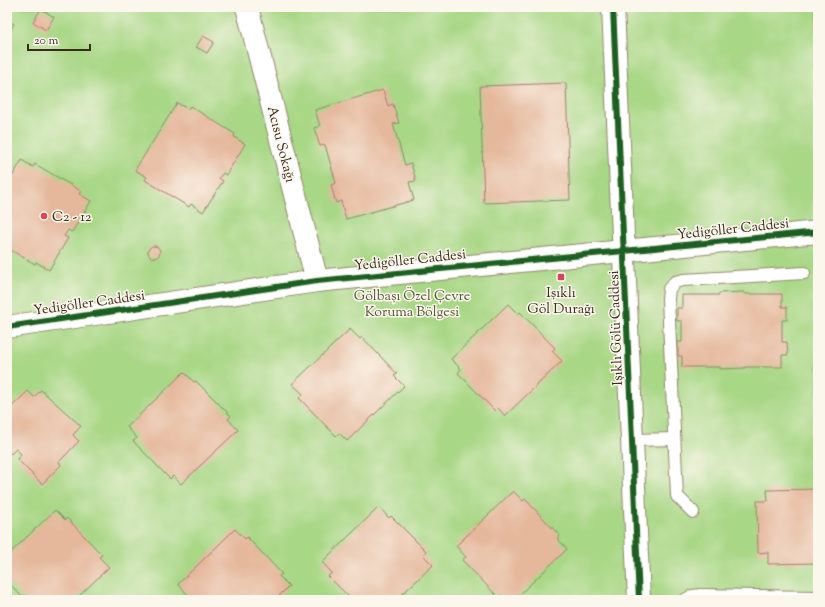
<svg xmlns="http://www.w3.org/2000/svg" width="825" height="607" font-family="'Sorts Mill Goudy',serif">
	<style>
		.green { fill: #a8d785; stroke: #728052 }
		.building { fill: #e5b89c }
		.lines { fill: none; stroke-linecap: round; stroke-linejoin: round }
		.service-casing { stroke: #94856e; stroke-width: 14 }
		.minor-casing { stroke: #94856e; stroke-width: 24 }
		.tertiary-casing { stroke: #94856e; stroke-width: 24 }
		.service { stroke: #fff; stroke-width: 12 }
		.minor { stroke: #fff; stroke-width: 22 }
		.tertiary { stroke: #fff; stroke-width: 22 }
		.cycleway-casing { stroke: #fbf7ec; stroke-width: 8 }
		.cycleway { stroke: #1b5e20; stroke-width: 6 }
		.poi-dot { fill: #d1495b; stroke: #fbf7ec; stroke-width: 1.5 }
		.labels { text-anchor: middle; stroke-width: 3; stroke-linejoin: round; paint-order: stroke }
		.street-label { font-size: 14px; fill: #3b2a1e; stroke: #fbf7ec }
		.poi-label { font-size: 14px; fill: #3b2a1e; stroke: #fbf7ec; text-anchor: start }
		.park-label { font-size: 14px; fill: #565538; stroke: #fbf7ec }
	</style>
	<rect width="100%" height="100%" fill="#fbf7ec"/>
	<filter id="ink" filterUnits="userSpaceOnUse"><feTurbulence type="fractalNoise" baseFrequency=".025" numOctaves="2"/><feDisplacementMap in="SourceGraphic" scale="8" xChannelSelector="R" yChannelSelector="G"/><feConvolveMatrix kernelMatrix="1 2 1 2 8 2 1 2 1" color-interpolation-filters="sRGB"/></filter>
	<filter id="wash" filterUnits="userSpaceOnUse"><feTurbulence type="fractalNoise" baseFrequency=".012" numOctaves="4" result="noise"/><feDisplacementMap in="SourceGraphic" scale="16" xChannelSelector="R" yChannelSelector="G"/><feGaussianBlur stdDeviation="0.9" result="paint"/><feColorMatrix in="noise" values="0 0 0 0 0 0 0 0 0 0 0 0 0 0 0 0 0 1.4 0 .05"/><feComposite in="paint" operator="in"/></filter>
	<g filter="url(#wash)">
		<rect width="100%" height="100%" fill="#eee0be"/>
		<path class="green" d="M7 7H818V600H7Z"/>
		<g id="blocks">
			<path class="building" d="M41 9 54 17 46 30 33 22Z
				M7 20 14 24 7 36Z
				M203 36 214 42 207 53 196 47Z
				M566 83 570 200 484 203 480 86Z
				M383 90 388 106 393 104 399 123 393 124 405 165 411 163 416 181 409 182 414 200 346 219 341 201 336 203 331 185 336 183 325 145 320 146 314 128 320 126 315 110Z
				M177 103 188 109 190 106 235 134 234 137 245 144 226 175 223 173 219 178 223 181 203 212 191 204 189 207 145 180 147 177 135 170Z
				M22 160 33 167 35 164 81 191 79 194 91 201 72 232 68 230 64 236 68 238 49 270 36 262 35 264 7 248V185Z
				M148 252a6 6 0 1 1 12 0a6 6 0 1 1-12 0Z
				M744 292V294H782V307H787V320H782V342H787L788 355H782V367H745V368L720 369V367H682V356H678V342H682V321H677V308H682V295H719V293Z
				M508 304 518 314 520 312 555 348 552 351 562 361 505 416 498 408 495 411 458 373 461 369 451 359Z
				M350 329 360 339 362 337 397 374 394 376 404 386 347 441 339 433 336 436 299 398 303 394 292 384Z
				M184 372 194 382 196 381 231 416 228 419 238 430 181 484 173 476 170 479 133 441 137 438 127 427Z
				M41 390 81 426 73 435 79 441 59 462 61 465 42 484 17 459 21 454 16 449 11 454 7 450V411L28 391 34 397Z
				M818 489V563L768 564V552L758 553 757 501H768L767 490Z
				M513 491 523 501 525 499 560 536 557 538 567 549 514 600H507L502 595 499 598 462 560 466 557 456 546Z
				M379 507 389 518 391 516 426 551 423 555 433 565 396 600H352L328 576 332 573 322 562Z
				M55 510 65 520 67 518 102 555 99 557 109 567 75 600H25L7 581V556Z
				M235 529 245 539 247 537 282 574 279 576 289 586 275 600H186L184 598 188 595 178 584Z"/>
		</g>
	</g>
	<g filter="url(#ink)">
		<use href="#blocks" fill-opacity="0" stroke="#94856e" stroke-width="1"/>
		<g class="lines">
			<defs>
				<path id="service" d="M632 440 674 439
					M693 512 677 496 668 299 669 289 675 282 683 280 804 273
					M685 600 692 596 701 595 818 597"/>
				<path id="minor" d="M247 7 317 281
					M613 7 639 600"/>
				<path id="tertiary" d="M7 327 317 281 818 232"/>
			</defs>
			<use href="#service" class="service-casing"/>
			<use href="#minor" class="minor-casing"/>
			<use href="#tertiary" class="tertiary-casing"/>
			<use href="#service" class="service"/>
			<use href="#minor" class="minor"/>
			<use href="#tertiary" class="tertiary"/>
			<defs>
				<path id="cycleway" d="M613 7 639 600
					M7 327 317 281 818 232"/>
			</defs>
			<use href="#cycleway" class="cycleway-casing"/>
			<use href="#cycleway" class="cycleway"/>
		</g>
	</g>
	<g class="poi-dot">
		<circle cx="44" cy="216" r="4"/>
		<rect x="557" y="273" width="8" height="8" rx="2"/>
	</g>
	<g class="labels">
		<g class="street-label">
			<text transform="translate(282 144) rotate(76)" y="5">Acısu Sokağı</text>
			<text transform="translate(733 228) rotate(-6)" y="5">Yedigöller Caddesi</text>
			<text transform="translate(410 259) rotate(-6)" y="5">Yedigöller Caddesi</text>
			<text transform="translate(89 302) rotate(-8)" y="5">Yedigöller Caddesi</text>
			<text transform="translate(615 328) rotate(-92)" y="5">Işıklı Gölü Caddesi</text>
		</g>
		<g class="poi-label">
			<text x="52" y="221">C2 - 12</text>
			<text x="561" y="297" text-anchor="middle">Işıklı<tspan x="561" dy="16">Göl Durağı</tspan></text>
		</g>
		<g class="park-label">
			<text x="412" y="300">Gölbaşı Özel Çevre<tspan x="412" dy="16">Koruma Bölgesi</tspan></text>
		</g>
	</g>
	<rect width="825" height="607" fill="none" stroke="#fbf7ec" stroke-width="24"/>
	<path d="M28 44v6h62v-6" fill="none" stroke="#3b2a1e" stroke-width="2"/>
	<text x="34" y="44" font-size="12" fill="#3b2a1e" stroke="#fbf7ec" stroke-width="3" paint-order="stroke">20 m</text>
</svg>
